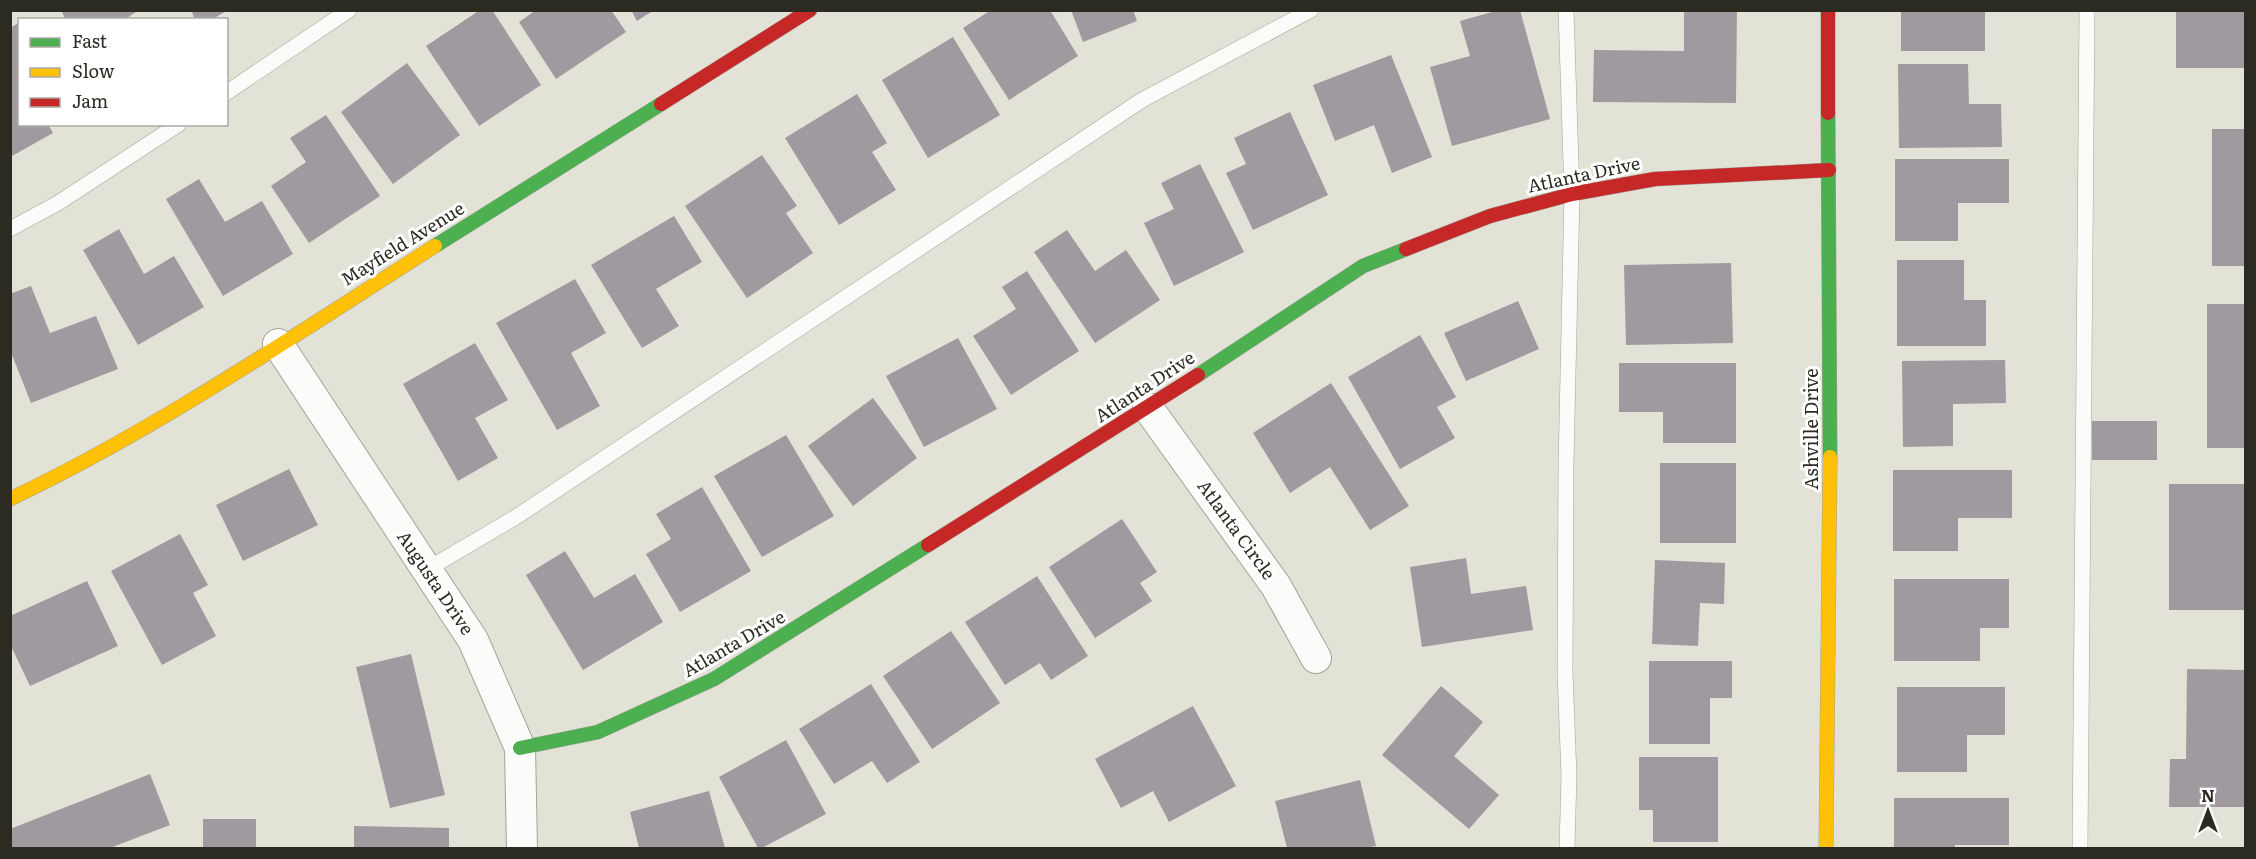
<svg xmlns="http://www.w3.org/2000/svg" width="2256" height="859" font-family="Literata,serif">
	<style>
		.building { fill: #a199a0 }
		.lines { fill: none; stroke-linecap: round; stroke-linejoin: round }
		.lane-casing { stroke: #a4a39a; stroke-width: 16 }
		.street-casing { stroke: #a4a39a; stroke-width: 32 }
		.fast-casing { stroke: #a4a39a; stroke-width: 15 }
		.slow-casing { stroke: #a4a39a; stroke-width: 15 }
		.jam-casing { stroke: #a4a39a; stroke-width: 15 }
		.lane { stroke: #fbfbf9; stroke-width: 15 }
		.street { stroke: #fbfbf9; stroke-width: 30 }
		.fast { stroke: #4caf50; stroke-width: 14 }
		.slow { stroke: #ffc107; stroke-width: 14 }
		.jam { stroke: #c62828; stroke-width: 14 }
		.labels { text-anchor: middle; stroke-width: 6; stroke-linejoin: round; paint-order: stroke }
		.street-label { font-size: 18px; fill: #2c2b22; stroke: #fff }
	</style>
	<rect width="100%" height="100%" fill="#e3e2d6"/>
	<path class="building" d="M61 10H139L124 20H66Z
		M191 10H228L211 20H195Z
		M480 10H492L541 85 479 126 426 46Z
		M536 10H611L626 32 556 79 519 22Z
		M631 10H654L637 21Z
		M991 10H1050L1078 56 1009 100 963 28Z
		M1071 10H1133L1137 21 1083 42Z
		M1499 10H1520L1550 119 1452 146 1430 67 1470 56 1460 21Z
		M1684 10H1737L1736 103 1593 102 1594 50 1684 51Z
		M1901 10H1985V51H1901Z
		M2176 10H2246V68H2176Z
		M20 22V124H48L53 133 12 156 10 28Z
		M953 37 1000 115 928 158 882 80Z
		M1391 55 1432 157 1392 173 1374 125 1335 141 1313 85Z
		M407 63 460 135 393 184 341 112Z
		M1898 64H1968L1969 104H2001L2002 147 1899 148Z
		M857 94 887 143 872 152 896 190 839 225 785 138Z
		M1290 112 1328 195 1253 230 1226 173 1246 164 1234 138Z
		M326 115 380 196 309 243 271 186 306 162 290 138Z
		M2212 129H2246V266H2212Z
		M762 155 797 206 786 213 813 253 747 298 685 206Z
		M1895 159H2009V203H1958V241H1895Z
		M1200 164 1244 252 1174 286 1144 223 1174 209 1161 183Z
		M199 179 225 222 262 201 293 254 223 296 166 199Z
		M674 216 702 262 656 289 679 326 642 348 591 265Z
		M119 229 144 274 174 256 204 307 138 345 83 250Z
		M1067 230 1095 271 1126 250 1160 300 1095 343 1034 252Z
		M1897 260H1964V300H1986V346H1897Z
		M1731 263 1733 343 1626 345 1624 265Z
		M1027 271 1079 351 1011 395 973 336 1016 309 1002 287Z
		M575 279 606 333 571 353 600 406 557 430 496 323Z
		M31 286 50 333 96 316 118 369 31 403 10 350V294Z
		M1518 301 1539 349 1466 381 1444 333Z
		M2207 304H2246V448H2207Z
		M1420 335 1456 397 1437 407 1455 438 1400 469 1348 377Z
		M958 338 997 409 924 447 886 376Z
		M475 343 508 400 475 418 498 458 458 481 403 384Z
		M2005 360 2006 403 1953 404V446L1903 447 1902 361Z
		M1619 363H1736V443H1663V412H1619Z
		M1331 383 1409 506 1370 530 1330 467 1290 493 1253 433Z
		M873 398 917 458 853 506 808 446Z
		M2092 421H2157V460H2092Z
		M786 435 834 516 762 557 714 476Z
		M1660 463H1736V543H1660Z
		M289 469 318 525 243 561 216 505Z
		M1893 470H2012V518H1958V551H1893Z
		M2169 484H2246V610H2169Z
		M702 487 751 571 680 612 646 554 671 539 656 514Z
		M1122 519 1157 572 1140 583 1152 601 1095 638 1049 567Z
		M180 534 208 585 193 593 216 636 162 665 111 571Z
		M565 551 594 598 635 574 663 622 583 670 526 575Z
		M1466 558 1471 594 1526 586 1533 630 1422 647 1410 567Z
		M1655 560 1725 563 1724 604 1700 603 1698 646 1652 644Z
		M1037 576 1088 656 1051 680 1040 663 1005 685 965 622Z
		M1894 579H2009V628H1980V661H1894Z
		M87 581 118 646 30 686 10 644V616Z
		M951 631 1000 703 932 749 883 676Z
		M411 654 445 795 390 808 356 667Z
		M1649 661H1732V698H1710V744H1649Z
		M2187 669 2246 670V807H2169L2170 759H2186Z
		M871 684 920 762 887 783 872 761 834 784 799 729Z
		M1441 686 1483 722 1454 756 1499 795 1469 829 1382 755Z
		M1897 687H2005V735H1967V772H1897Z
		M1193 706 1236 786 1169 822 1153 791 1121 808 1095 759Z
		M786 740 826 814 762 848H758L719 777Z
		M1639 757H1718V842H1653V810H1639Z
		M150 774 170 825 110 848H10V829Z
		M1360 780 1376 846 1364 848H1287L1275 801Z
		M709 791 725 848H639L630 812Z
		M1894 798H2009V845H1955V848H1894Z
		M203 819H256V848H203Z
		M354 826 449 828V848H354Z"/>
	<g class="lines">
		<defs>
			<path id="lane" d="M1566 10 1572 194 1566 465 1565 673 1569 775 1567 848
				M226 93 349 10
				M10 229 58 203 179 124
				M426 570 516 517 1142 100 1311 10
				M2080 848 2087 10"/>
			<path id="street" d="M278 344 473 640 520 748 522 848
				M1148 408 1276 586 1316 658"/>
			<path id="fast" d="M1828 113 1830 457
				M435 246 661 104
				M1198 375 1363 266 1406 249
				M520 748 598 732 714 679 928 545"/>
			<path id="slow" d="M10 499C159 428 296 334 435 246
				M1826 848 1830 457"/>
			<path id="jam" d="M1828 10V113
				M661 104 810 10
				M1406 249 1490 216 1572 194 1655 179 1829 170
				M928 545 1198 375"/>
		</defs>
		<use href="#lane" class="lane-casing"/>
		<use href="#street" class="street-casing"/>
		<use href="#fast" class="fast-casing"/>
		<use href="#slow" class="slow-casing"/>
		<use href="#jam" class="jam-casing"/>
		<use href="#lane" class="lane"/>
		<use href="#street" class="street"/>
		<use href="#fast" class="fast"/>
		<use href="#slow" class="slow"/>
		<use href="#jam" class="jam"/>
	</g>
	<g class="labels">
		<g class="street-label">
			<text transform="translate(1584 175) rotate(-12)" y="6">Atlanta Drive</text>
			<text transform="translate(403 244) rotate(-32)" y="6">Mayfield Avenue</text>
			<text transform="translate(1145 387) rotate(-33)" y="6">Atlanta Drive</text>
			<text transform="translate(1812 429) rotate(-90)" y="6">Ashville Drive</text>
			<text transform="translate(1236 530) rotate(54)" y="6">Atlanta Circle</text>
			<text transform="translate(435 583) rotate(56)" y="6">Augusta Drive</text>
			<text transform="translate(734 644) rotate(-30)" y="6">Atlanta Drive</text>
		</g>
	</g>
	<rect width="2256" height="859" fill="none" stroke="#2c2b22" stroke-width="24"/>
	<rect x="18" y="18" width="210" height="108" fill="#ffffff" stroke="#abaaa7" stroke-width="1.5"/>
	<rect x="30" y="38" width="30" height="9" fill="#4caf50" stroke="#abaaa7" stroke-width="1.5"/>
	<text x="72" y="48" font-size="18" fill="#2c2b22">Fast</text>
	<rect x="30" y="68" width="30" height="9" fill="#ffc107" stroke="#abaaa7" stroke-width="1.5"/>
	<text x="72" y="78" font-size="18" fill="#2c2b22">Slow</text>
	<rect x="30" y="98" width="30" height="9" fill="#c62828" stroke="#abaaa7" stroke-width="1.5"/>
	<text x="72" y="108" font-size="18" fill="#2c2b22">Jam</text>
	<g transform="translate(2208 811)" stroke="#ffffff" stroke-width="4.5" paint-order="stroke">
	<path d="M0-4.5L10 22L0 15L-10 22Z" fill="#2c2b22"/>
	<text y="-9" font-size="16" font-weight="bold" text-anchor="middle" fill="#2c2b22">N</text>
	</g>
</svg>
